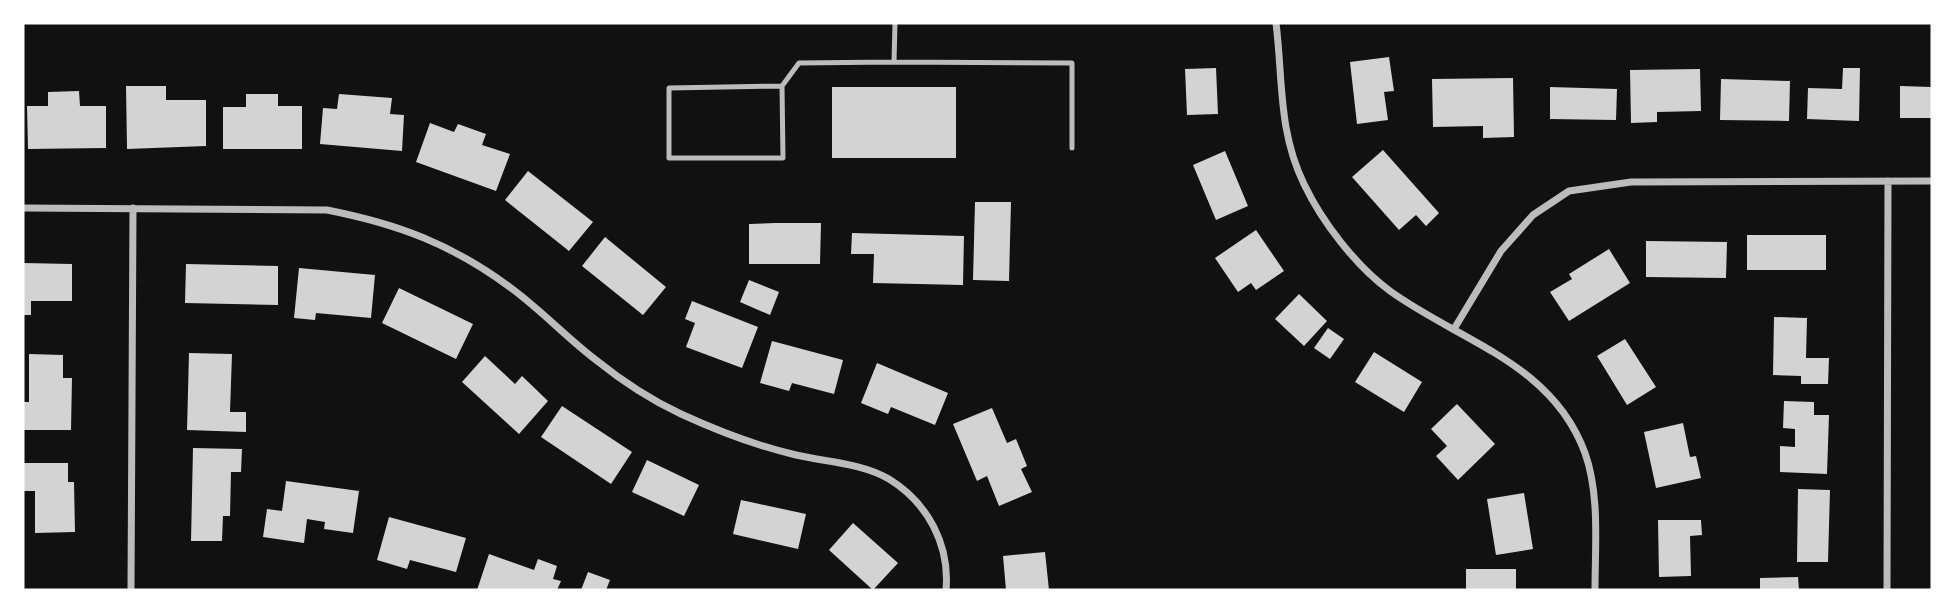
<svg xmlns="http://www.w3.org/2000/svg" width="1955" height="613" font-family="Inter,sans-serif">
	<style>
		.building { fill: #d3d3d3 }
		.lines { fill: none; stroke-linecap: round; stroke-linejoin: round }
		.service { stroke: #bcbcbc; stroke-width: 5 }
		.minor { stroke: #bcbcbc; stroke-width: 7 }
	</style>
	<rect width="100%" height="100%" fill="#111"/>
	<path class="building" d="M1389 57 1394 91 1384 92 1388 120 1357 124 1350 62Z
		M1216 68 1218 114 1187 115 1185 69Z
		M1843 68H1860L1859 121 1807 119 1808 88 1842 89Z
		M1700 69 1701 111 1657 112V122L1631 123 1630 70Z
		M1513 78 1514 137 1483 138V126L1433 127 1432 79Z
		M1721 79 1790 81 1789 121 1720 120Z
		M126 86H166V100H206V146L127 149Z
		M1900 86 1932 87V118H1900Z
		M832 87H956V158H832Z
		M1550 87 1617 89 1616 120 1550 119Z
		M79 91 80 106H106V148L28 149 27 106H48V92Z
		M246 94H278V106H302V149H223V107H246Z
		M339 94 392 98 390 114 404 115 402 151 320 144 323 108 337 109Z
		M430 123 454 132 458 124 486 134 482 145 510 154 496 191 416 162Z
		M1383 150 1439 213 1426 226 1416 215 1399 230 1352 177Z
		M1225 151 1248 206 1216 220 1193 165Z
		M528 171 593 222 569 251 505 200Z
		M975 202H1011L1009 281 973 280Z
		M776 223H821L820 264H749V224Z
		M1256 230 1284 271 1256 290 1251 283 1238 292 1215 258Z
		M852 233 964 236 963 285 873 283 874 254H851Z
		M1747 235H1826V270H1747Z
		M605 237 666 287 643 315 582 266Z
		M1646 241 1727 242 1726 278 1646 277Z
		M1609 249 1630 283 1569 321 1550 292 1572 279 1569 274Z
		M23 263 72 264V301H31V315H23Z
		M186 264 278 266V305L185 303Z
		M299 268 375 275 371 318 316 313 315 320 294 318Z
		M749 280 779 292 770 315 740 302Z
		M399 288 473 324 456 359 382 323Z
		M1299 294 1327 321 1304 346 1275 319Z
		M692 301 758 327 742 368 686 347 695 323 685 319Z
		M1774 317 1807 318 1806 358H1829L1828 384H1801V376L1773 375Z
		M1328 328 1344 339 1330 359 1314 348Z
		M1625 339 1656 387 1627 405 1597 356Z
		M772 341 843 360 834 394 792 383 789 391 760 383Z
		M1374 352 1422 382 1404 412 1355 382Z
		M189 353 232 354 230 412H246V432L187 430Z
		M29 354 63 355V378H72L71 430H23V402H29Z
		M485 356 515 384 522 376 548 401 519 434 462 382Z
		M877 363 948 393 935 425 891 407 888 414 861 403Z
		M1784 401 1814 402V415H1829L1827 474 1780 472V446L1795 447V429L1783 428Z
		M1457 404 1495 444 1458 480 1436 456 1447 446 1431 429Z
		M562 406 632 452 611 484 541 437Z
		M992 408 1007 443 1016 439 1027 466 1021 469 1032 492 999 506 987 476 977 481 953 424Z
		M1683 423 1690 457 1696 456 1701 478 1656 488 1644 432Z
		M193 448 242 449 241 472H231L230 516H223L222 541H191Z
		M647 460 699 485 684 516 632 492Z
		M23 463H68V482H74L75 532 35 533V491H23Z
		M286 481 359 491 353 533 324 529 325 522 307 519 304 543 263 537 267 509 282 511Z
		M1798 489 1830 490 1828 562H1797Z
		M1524 493 1533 549 1496 555 1487 499Z
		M741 500 806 514 798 549 733 534Z
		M389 517 466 538 456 572 410 560 407 569 377 560Z
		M1658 520H1701L1702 535 1690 536 1691 576 1659 577Z
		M853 523 898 563 873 590 829 550Z
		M1045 552 1049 590H1006L1003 556Z
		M489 554 534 570 538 559 557 566 553 579 561 581 557 590H477Z
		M1466 569H1516V590H1466Z
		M588 572 610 580 606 590H581Z
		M1798 577 1799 590H1760V578Z"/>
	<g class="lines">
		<path class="service" d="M895 23 894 62 1072 63V148
			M782 86 783 158H669V88L782 86 799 63 894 62"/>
		<path class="minor" d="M1276 23C1283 79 1278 131 1304 184 1322 222 1356 266 1390 291 1461 342 1552 363 1585 453 1600 495 1595 546 1595 590
			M23 208 327 210C398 224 452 244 511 288 541 310 567 338 596 360 622 381 651 400 681 414 718 431 757 446 796 455 826 462 862 463 889 479 928 503 950 545 946 590
			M1454 329 1501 251 1533 215 1569 191 1631 182 1932 181
			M131 590 133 208
			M1887 590 1888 181"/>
	</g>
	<rect width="1955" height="613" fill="none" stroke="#ffffff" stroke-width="49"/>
</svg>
